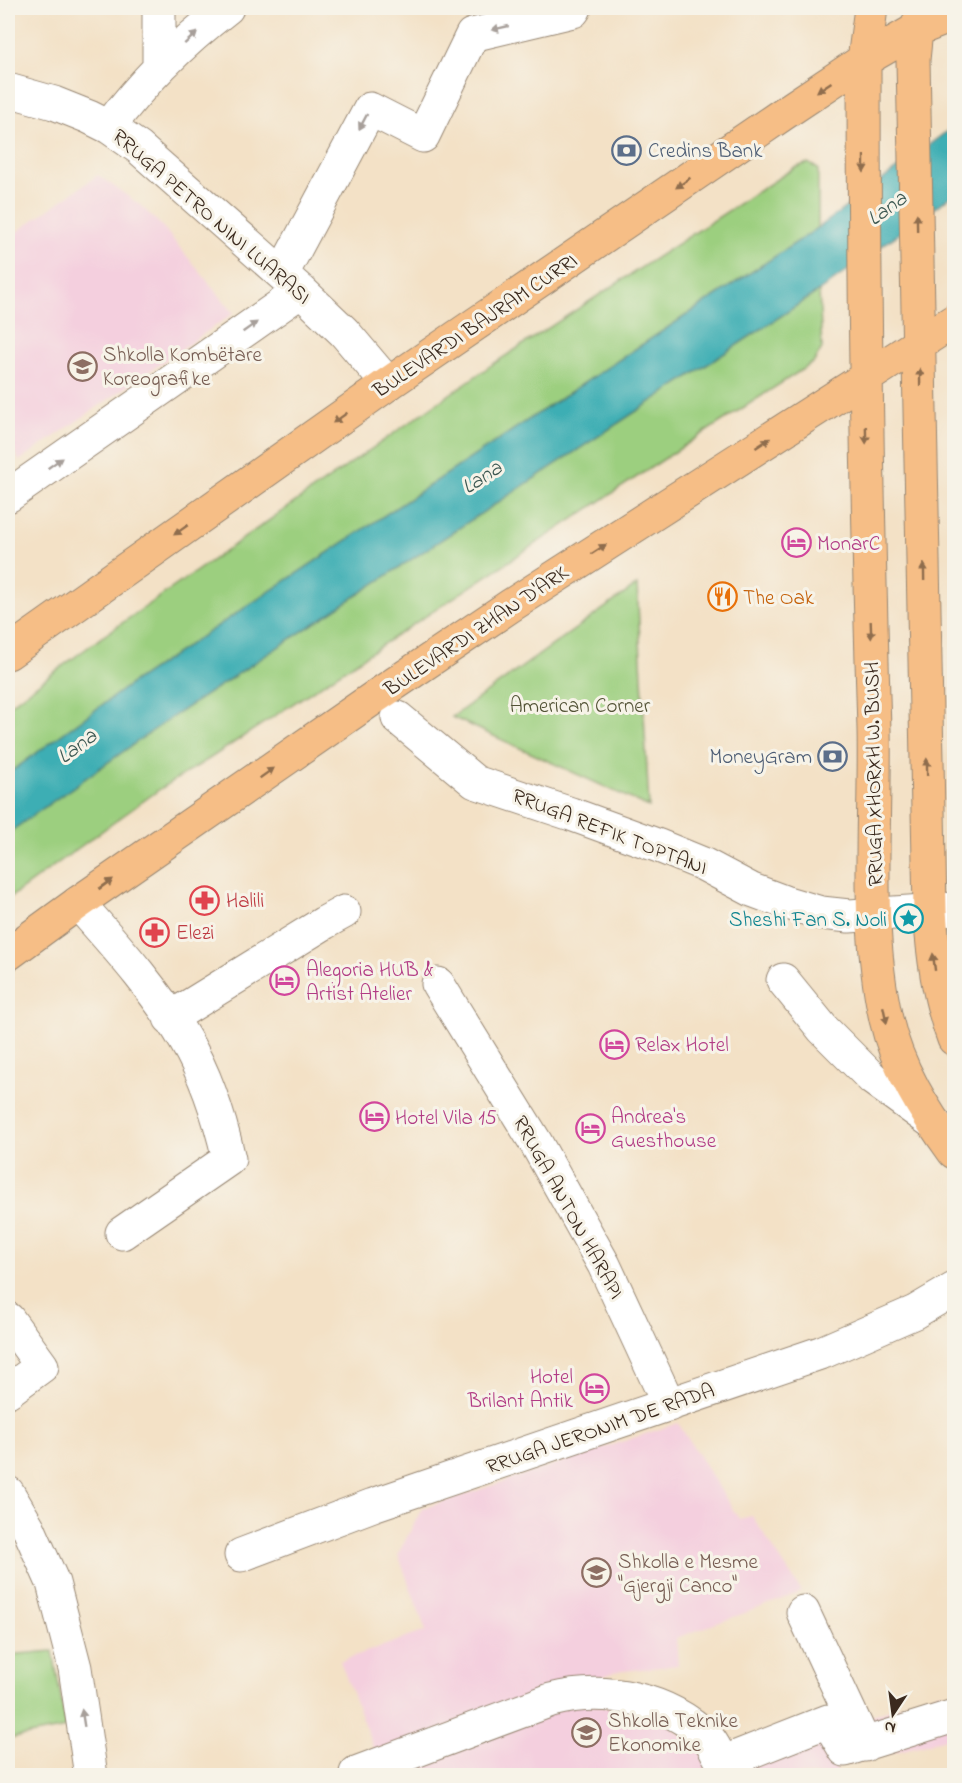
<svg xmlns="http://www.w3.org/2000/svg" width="962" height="1783" font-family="'Indie Flower',sans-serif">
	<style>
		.built { fill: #f4cfde }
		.green { fill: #9ccf7f; stroke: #6c7c4e; stroke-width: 1.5 }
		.water { fill: #3daeb4; stroke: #3c6c69; stroke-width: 1.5 }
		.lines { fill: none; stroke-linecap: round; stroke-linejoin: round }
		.minor-casing { stroke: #978672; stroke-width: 35 }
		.major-casing { stroke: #978672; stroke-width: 35 }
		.minor { stroke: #fff; stroke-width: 33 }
		.major { stroke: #f6be86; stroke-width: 33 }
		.oneway { fill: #a79f9a }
		.oneway2 { fill: #8f6d4d }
		.labels { text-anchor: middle; stroke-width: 6; stroke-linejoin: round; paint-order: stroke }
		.service-label { font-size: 21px; fill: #4e5e75; stroke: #f7f3e8; text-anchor: start }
		.street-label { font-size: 21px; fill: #3b2a1e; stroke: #f7f3e8 }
		.education-label { font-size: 21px; fill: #785e54; stroke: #f7f3e8; text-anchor: start }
		.hotel-label { font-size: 21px; fill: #b23c85; stroke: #f7f3e8; text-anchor: start }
		.food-label { font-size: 21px; fill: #c56008; stroke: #f7f3e8; text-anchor: start }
		.park-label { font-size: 21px; fill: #535336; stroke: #f7f3e8 }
		.health-label { font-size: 21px; fill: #be3a42; stroke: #f7f3e8; text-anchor: start }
		.culture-label { font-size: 21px; fill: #0d838f; stroke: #f7f3e8; text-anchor: end }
		.water-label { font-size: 22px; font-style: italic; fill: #3c5852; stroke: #f7f3e8 }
	</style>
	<rect width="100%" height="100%" fill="#f7f3e8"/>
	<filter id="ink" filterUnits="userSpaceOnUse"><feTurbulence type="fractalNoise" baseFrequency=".0167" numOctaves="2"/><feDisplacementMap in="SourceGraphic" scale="12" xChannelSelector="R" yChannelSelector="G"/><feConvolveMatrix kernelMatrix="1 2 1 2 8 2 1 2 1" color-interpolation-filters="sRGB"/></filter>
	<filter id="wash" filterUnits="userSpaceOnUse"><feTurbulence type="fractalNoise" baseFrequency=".008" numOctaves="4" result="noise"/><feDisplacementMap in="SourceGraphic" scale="24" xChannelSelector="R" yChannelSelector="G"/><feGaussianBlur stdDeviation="1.35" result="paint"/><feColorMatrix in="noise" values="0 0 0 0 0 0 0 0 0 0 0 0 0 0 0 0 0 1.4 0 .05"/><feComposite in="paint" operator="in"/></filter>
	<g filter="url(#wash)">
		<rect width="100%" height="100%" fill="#f3e1c6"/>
		<path class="built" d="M98 175 140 205 161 225 234 313 19 461 8 433V238Z
			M678 1423 739 1519 752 1516 802 1592 676 1638 678 1665 615 1672 377 1758 340 1661 426 1631 398 1554 422 1509Z
			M940 1692 954 1730V1737L836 1767 837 1775 378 1776 574 1700 666 1722 720 1768Z"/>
		<path class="green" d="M808 163 818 169V228L136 680 8 774V706L102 637 493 364 794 168Z
			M819 291 822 348 814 362 693 440 212 757 160 789 8 899V833L172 717Z
			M637 585 649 807 452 717Z
			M53 1651 66 1728 8 1739V1655Z"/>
		<path class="water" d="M954 126V194L819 291 172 717 8 833V774L136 680 818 228Z"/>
	</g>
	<g filter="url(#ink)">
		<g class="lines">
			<defs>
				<path id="minor" d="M159 68V8
					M8 90 54 103 89 117 109 127 139 148 301 291 344 332 388 384
					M109 127C142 82 183 42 227 8
					M282 274 370 109 423 136 472 35 573 11 575 8
					M8 496 301 291
					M398 718 475 782 571 814 659 846 703 864 752 890 784 902 821 913 849 916 954 909
					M78 903C116 946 156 990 185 1040 206 1075 220 1119 229 1159L122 1233
					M783 980 823 1029 873 1079 935 1124
					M438 984 536 1143 604 1265 669 1405
					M170 1018 324 923 344 912
					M8 1319 42 1366 8 1391
					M8 1493 28 1527 53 1583 75 1668 91 1776
					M241 1555 373 1505 823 1352 915 1312 954 1289
					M803 1612 865 1745
					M356 1773 551 1700C605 1686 667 1698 708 1738 713 1743 716 1751 720 1758L729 1760 828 1721 845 1750 954 1716"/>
				<path id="major" d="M871 8 864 60C864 283 867 506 874 729 876 823 865 927 886 1019 897 1068 925 1112 954 1152
					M921 16 916 30 913 60 930 911C933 955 938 997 954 1039
					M8 653 388 384 783 114 864 60 916 30 954 15
					M8 954 78 903 375 697 510 606 954 321"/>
			</defs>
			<use href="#minor" class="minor-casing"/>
			<use href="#major" class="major-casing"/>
			<use href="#minor" class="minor"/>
			<use href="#major" class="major"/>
		</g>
		<defs><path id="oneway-solid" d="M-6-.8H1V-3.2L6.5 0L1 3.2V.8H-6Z" transform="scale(1.5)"/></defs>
		<g class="oneway">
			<use href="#oneway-solid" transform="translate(500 28) rotate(167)"/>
			<use href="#oneway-solid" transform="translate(191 38) rotate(-42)"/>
			<use href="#oneway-solid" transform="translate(363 122) rotate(118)"/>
			<use href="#oneway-solid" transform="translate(250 327) rotate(-35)"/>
			<use href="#oneway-solid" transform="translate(55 463) rotate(-35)"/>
			<use href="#oneway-solid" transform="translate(83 1718) rotate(-99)"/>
		</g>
		<g class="oneway2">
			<use href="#oneway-solid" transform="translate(824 87) rotate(146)"/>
			<use href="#oneway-solid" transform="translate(864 164) rotate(90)"/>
			<use href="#oneway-solid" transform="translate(683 183) rotate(145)"/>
			<use href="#oneway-solid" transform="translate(917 222) rotate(-91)"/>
			<use href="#oneway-solid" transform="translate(920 377) rotate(-91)"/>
			<use href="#oneway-solid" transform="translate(340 418) rotate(145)"/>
			<use href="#oneway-solid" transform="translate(866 435) rotate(89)"/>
			<use href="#oneway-solid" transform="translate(763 443) rotate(-33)"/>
			<use href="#oneway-solid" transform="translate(181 530) rotate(145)"/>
			<use href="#oneway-solid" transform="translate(599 549) rotate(-33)"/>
			<use href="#oneway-solid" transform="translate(924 572) rotate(-91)"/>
			<use href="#oneway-solid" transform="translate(871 630) rotate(88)"/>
			<use href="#oneway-solid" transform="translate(927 767) rotate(-91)"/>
			<use href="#oneway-solid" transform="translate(267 773) rotate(-35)"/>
			<use href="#oneway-solid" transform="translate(106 884) rotate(-35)"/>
			<use href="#oneway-solid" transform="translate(934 962) rotate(-97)"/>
			<use href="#oneway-solid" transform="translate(885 1015) rotate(78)"/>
		</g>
	</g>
	<defs>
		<symbol id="bank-ring" viewBox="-11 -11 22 22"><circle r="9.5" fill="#f7f3e8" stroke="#5c6f8a" stroke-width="1.5"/><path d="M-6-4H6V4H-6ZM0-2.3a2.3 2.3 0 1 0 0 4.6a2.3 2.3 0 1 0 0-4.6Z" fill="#5c6f8a"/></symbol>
		<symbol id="school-ring" viewBox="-11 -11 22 22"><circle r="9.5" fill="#f7f3e8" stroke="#8d6e63" stroke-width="1.5"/><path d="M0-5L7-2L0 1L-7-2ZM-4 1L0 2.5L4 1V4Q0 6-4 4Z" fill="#8d6e63"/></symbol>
		<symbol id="hotel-ring" viewBox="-11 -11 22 22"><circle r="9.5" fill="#f7f3e8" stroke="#d1479c" stroke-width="1.5"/><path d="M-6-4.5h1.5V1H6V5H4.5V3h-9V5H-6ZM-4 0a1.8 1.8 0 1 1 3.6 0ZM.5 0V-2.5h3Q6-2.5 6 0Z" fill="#d1479c"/></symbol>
		<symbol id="restaurant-ring" viewBox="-11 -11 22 22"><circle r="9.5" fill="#f7f3e8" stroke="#e8710a" stroke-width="1.5"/><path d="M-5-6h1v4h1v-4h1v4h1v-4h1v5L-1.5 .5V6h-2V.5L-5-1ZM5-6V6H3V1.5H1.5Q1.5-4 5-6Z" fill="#e8710a"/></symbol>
		<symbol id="pharmacy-ring" viewBox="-11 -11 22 22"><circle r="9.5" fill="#f7f3e8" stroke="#e0444e" stroke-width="1.5"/><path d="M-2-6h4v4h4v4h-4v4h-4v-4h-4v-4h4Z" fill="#e0444e"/></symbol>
		<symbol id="sight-ring" viewBox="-11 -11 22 22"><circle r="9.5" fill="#f7f3e8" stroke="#0f9aa8" stroke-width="1.5"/><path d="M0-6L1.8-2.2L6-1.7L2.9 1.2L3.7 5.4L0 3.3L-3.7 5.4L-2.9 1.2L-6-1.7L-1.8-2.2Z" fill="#0f9aa8"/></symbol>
	</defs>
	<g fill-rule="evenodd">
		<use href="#bank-ring" x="610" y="134" width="33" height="33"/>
		<use href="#school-ring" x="66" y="350" width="33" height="33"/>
		<use href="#hotel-ring" x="780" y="526" width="33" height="33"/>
		<use href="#restaurant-ring" x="706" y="580" width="33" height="33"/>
		<use href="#bank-ring" x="816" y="740" width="33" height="33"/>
		<use href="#pharmacy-ring" x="188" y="884" width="33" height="33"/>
		<use href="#sight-ring" x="892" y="902" width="33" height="33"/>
		<use href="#pharmacy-ring" x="138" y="916" width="33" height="33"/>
		<use href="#hotel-ring" x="268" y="964" width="33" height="33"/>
		<use href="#hotel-ring" x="598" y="1028" width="33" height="33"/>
		<use href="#hotel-ring" x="358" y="1100" width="33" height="33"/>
		<use href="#hotel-ring" x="574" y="1112" width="33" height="33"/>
		<use href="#hotel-ring" x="578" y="1372" width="33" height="33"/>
		<use href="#school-ring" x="580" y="1556" width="33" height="33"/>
		<use href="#school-ring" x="570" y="1716" width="33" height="33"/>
	</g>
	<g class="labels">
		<g class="service-label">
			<text x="648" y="157">Credins Bank</text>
			<text x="812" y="763" text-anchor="end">MoneyGram</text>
		</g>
		<g class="street-label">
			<text transform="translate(212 216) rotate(41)" y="7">RRUGA PETRO NINI LUARASI</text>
			<text transform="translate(475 325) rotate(-34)" y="7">BULEVARDI BAJRAM CURRI</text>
			<text transform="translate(476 630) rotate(-34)" y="7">BULEVARDI ZHAN D'ARK</text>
			<text transform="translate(873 774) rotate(-91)" y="7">RRUGA XHORXH W. BUSH</text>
			<text transform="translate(610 831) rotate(21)" y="7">RRUGA REFIK TOPTANI</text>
			<text transform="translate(569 1207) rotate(61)" y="7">RRUGA ANTON HARAPI</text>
			<text transform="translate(600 1428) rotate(-19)" y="7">RRUGA JERONIM DE RADA</text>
		</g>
		<g class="education-label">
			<text x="103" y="361">Shkolla Kombëtare<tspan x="103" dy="24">Koreografike</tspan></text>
			<text x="618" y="1568">Shkolla e Mesme<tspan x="618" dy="24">"Gjergji Canco"</tspan></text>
			<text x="608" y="1727">Shkolla Teknike<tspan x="608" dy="24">Ekonomike</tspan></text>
		</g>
		<g class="hotel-label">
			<text x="817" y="550">MonarC</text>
			<text x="306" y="976">Alegoria HUB &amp;<tspan x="306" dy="24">Artist Atelier</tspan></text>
			<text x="635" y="1051">Relax Hotel</text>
			<text x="611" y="1123">Andrea's<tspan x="611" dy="24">Guesthouse</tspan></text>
			<text x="395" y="1124">Hotel Vila 15</text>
			<text x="573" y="1383" text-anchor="end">Hotel<tspan x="573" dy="24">Brilant Antik</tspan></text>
		</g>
		<g class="food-label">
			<text x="743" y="604">The Oak</text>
		</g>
		<g class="park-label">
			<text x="580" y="712">American Corner</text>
		</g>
		<g class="health-label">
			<text x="226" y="907">Halili</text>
			<text x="176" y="939">Elezi</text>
		</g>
		<g class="culture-label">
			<text x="887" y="926">Sheshi Fan S. Noli</text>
		</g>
		<g class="water-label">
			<text transform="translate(886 207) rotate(-36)" y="8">Lana</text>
			<text transform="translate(481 476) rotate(-33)" y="8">Lana</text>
			<text transform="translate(76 745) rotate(-37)" y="8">Lana</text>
		</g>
	</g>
	<rect width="962" height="1783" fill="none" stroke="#f7f3e8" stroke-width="30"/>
	<g transform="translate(893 1714) rotate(193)" stroke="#f7f3e8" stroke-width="4.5" paint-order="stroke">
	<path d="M0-4.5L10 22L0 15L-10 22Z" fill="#3b2a1e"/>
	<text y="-9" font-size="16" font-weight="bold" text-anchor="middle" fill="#3b2a1e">N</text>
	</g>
</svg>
